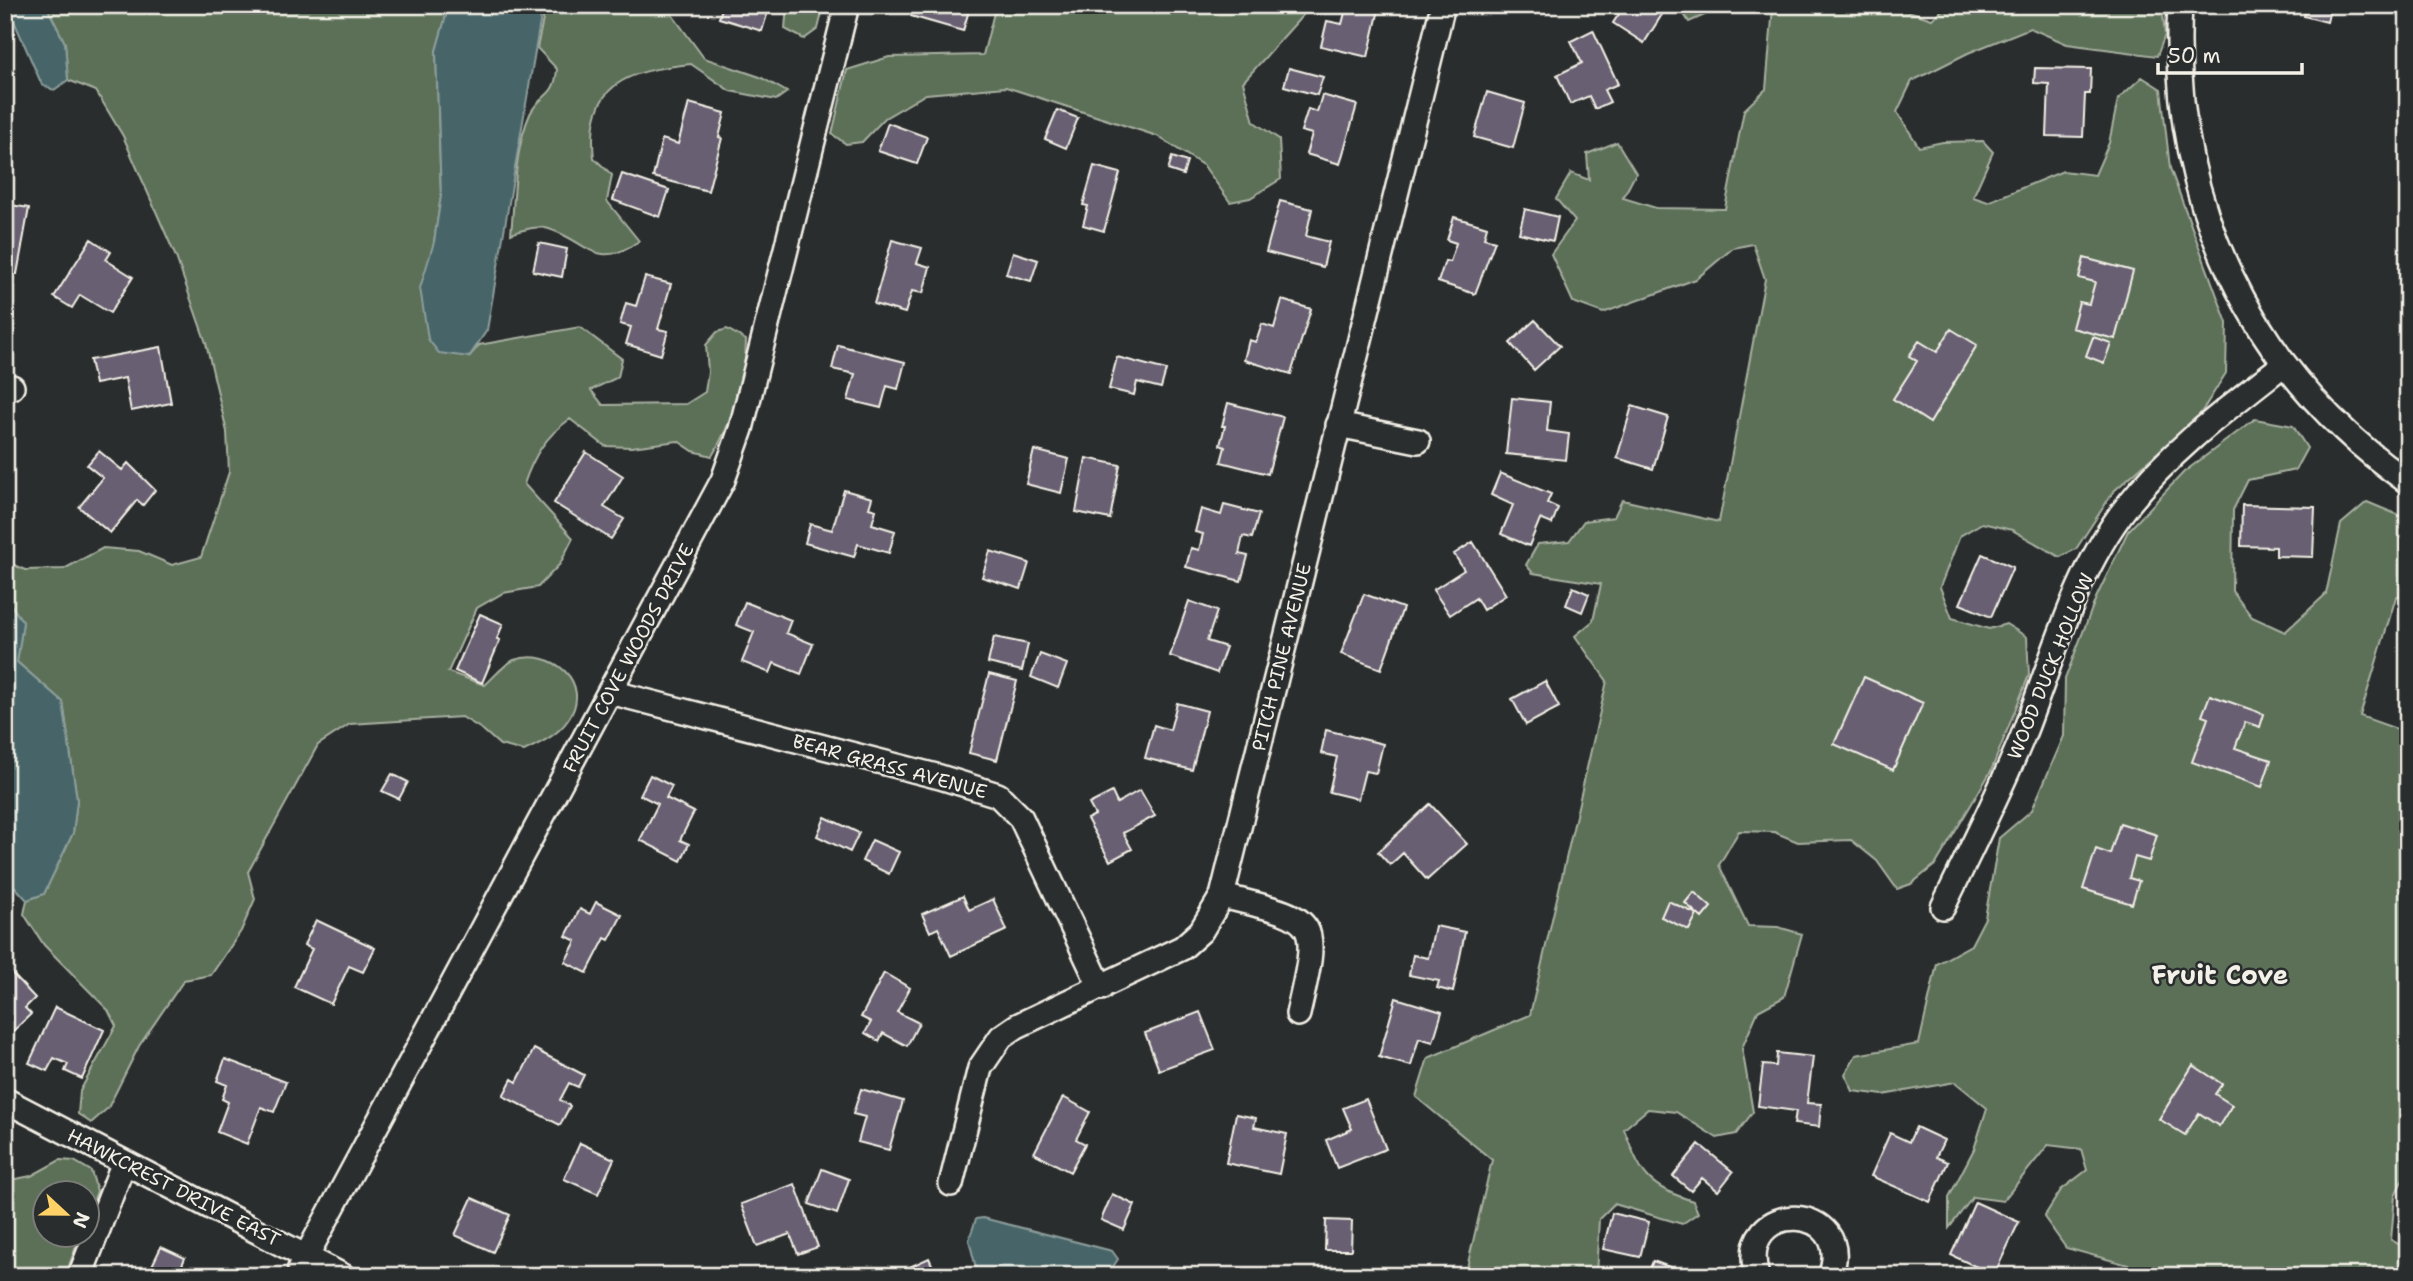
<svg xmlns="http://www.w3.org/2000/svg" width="2413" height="1281" font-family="'Shantell Sans',sans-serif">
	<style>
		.green { fill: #5b6f59; stroke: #a8b0a0; stroke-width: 2 }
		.water { fill: #476568; stroke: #8c9d9b; stroke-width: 2 }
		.building { fill: #686072; stroke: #f4f1e8; stroke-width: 2 }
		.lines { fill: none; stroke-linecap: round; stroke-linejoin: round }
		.street-casing { stroke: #f4f1e8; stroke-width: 28 }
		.street { stroke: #2a2d2e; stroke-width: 23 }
		.labels { text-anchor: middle; stroke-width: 5; stroke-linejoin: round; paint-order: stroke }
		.street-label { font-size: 19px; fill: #f4f1e8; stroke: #2a2d2e }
		.district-label { font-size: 26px; font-weight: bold; fill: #f4f1e8; stroke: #2a2d2e }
	</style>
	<rect width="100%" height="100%" fill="#2a2d2e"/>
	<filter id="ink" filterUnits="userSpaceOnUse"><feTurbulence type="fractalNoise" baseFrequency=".0143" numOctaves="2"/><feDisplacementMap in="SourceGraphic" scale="14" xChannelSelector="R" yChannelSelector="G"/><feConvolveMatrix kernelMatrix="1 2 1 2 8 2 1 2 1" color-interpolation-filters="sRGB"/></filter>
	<g filter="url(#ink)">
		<path class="green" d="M46 5H449L436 51 441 196 434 242 469 357 479 345 580 327 622 359 618 377 591 390 603 405 686 404 705 392 708 372 706 345 717 332 727 329 746 340C746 379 732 424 712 456L693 451 678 441 631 447 605 446 570 419C546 436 534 455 524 484L573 538 560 564 538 587 503 593 477 608 448 672 485 685C493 678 504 664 514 660 552 647 594 683 568 720 557 736 540 743 524 751L500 745 483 730 462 717 350 724 318 745 248 872 255 899 241 931 211 975 184 980 139 1046 108 1108 91 1123 78 1114 80 1091 116 1026 108 1010 44 945 24 914 27 900 44 894 73 833 77 800 63 702 17 662 23 622 5 597V561L25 570 64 569 103 548 139 551 172 565 201 557 229 472 227 432 206 343 176 257 123 136 96 91 68 80 65 43Z
			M546 5H665L704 58 760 77 787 92 776 100 730 91 691 64C626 71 586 83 594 158L612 175 607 201 639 241C595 272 588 241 549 229 536 225 523 230 511 234 515 195 514 150 530 114 540 93 555 99 557 69L537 48Z
			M787 5H824L818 29 804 39 785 29Z
			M996 5H1312L1243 82 1254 122 1279 139 1281 179 1250 198 1230 202 1204 166 1157 136 1006 87 926 94 885 118 862 142 846 144 832 134 847 70 889 57 983 55Z
			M1678 5H1727L1689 22Z
			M1768 5H1890L1932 19 1948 5H2162L2165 35 2157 56 2067 44 2030 28 1968 53 1912 81 1897 112 1919 147 1943 142 1983 141 1993 152 1973 197 1988 202 2063 171 2095 175 2109 143 2118 99 2142 77 2161 89 2170 168 2227 323 2226 373 2199 416 2114 491 2076 549 2060 557 2012 530 1982 523 1960 536 1940 587 1952 618 1989 629 2006 624 2027 637 2029 675 1991 771 1936 864 1911 884 1897 889 1877 861 1851 840 1798 842 1774 832 1739 831 1719 865 1748 926 1778 927 1802 934 1784 997 1758 1011 1742 1048 1753 1112 1736 1134 1717 1138 1676 1112 1648 1109 1624 1129C1641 1174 1646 1186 1693 1201L1698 1213 1682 1224 1614 1204 1599 1219 1596 1276H1465L1492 1160 1416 1097 1428 1058 1530 1015 1607 681 1575 636 1593 621 1601 584 1533 573 1526 565 1538 544 1569 541 1584 521 1614 517 1622 500 1719 522 1765 279 1753 244 1733 248 1696 279 1603 313 1573 302 1551 254 1575 221 1556 199 1571 173 1589 180 1587 154 1617 142 1636 173 1623 198 1656 208 1725 209 1744 110 1766 89 1773 7Z
			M2255 419 2293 426 2307 448 2295 470 2248 480 2233 510 2232 591 2252 617 2285 632 2326 594 2341 524 2367 502 2408 519V592L2396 597 2360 716 2408 733V1169L2395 1195 2391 1240 2408 1249V1276H2198L2180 1268H2139L2066 1248 2044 1217 2061 1190 2087 1170 2081 1149 2048 1145 2003 1201 1973 1197 1949 1228V1197L1974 1149 1987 1108 1955 1082 1883 1095 1853 1091 1845 1074 1856 1055 1919 1044 1937 964 1971 945 1985 918 1999 838 2032 810 2064 736 2065 679 2096 598 2128 531 2184 472Z
			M60 1160 74 1161 91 1171 97 1191 88 1216V1194H46V1236H80L65 1276H5V1181L31 1176Z"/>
		<path class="water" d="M7 5H46L65 43 68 80 54 90 42 85Z
			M449 5H543L487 330 469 357 439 353 428 339 420 288 434 242 441 196 436 51Z
			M5 597 23 622 17 662 63 702 77 800 73 833 44 894 27 900 5 876Z
			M983 1218 1112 1251 1118 1259 1107 1276H978L969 1240 976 1219Z"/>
		<path class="building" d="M723 5H770L762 31 719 18Z
			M915 5H981L980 9 970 7 963 31 911 16Z
			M1347 5H1380L1368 57 1321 46 1327 21 1342 24Z
			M1625 5H1668L1644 43 1613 23Z
			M2307 5H2331L2327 22 2304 16Z
			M1593 30 1618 84 1604 90 1610 102 1595 109 1589 96 1570 104 1557 75 1582 63 1571 41Z
			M1289 68 1323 77 1317 95 1284 86Z
			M2035 68 2091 69 2090 94H2085L2083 137 2047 136 2049 84 2034 83Z
			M1487 92 1525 103 1513 148 1474 137Z
			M1322 95 1357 105 1340 164 1306 154 1312 134 1301 131 1308 109 1317 112Z
			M689 103 725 113 719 137 722 138 708 191 653 177 662 139 678 144Z
			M1057 110 1078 118 1066 148 1045 139Z
			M888 123 927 137 917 164 878 151Z
			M1172 157 1187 162 1183 175 1168 170Z
			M1094 166 1120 173 1104 231 1083 225 1088 206 1083 205Z
			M622 174 669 190 660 217 613 200Z
			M1280 201 1312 209 1306 236 1329 242 1323 267 1266 252Z
			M5 204 29 208 17 274 5 272Z
			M1525 209 1558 217 1553 241 1519 233Z
			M1454 217 1487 227 1484 238 1495 241 1475 294 1438 282 1445 261 1450 262 1456 243 1447 240Z
			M91 239 111 252 106 260 133 277 110 313 80 295 72 308 54 297Z
			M892 240 922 248 917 263 930 267 923 293 912 291 905 313 874 304Z
			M539 243 567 249 562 277 533 271Z
			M1013 252 1038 260 1031 281 1006 274Z
			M2084 258 2133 271 2115 339 2072 328 2079 302 2089 304 2095 282 2079 278Z
			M645 277 671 284 658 329 668 331 661 355 626 344 631 327 620 324 626 303 636 306Z
			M1282 300 1311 309 1291 374 1244 360 1249 340 1256 342 1262 324 1274 328Z
			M1535 320 1560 346 1534 370 1510 343Z
			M1951 329 1977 345 1930 423 1893 399 1917 361 1909 356 1919 341 1937 352Z
			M2093 337 2111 343 2104 363 2086 356Z
			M838 345 905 362 898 389 887 386 881 408 848 400 855 374 832 369Z
			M161 347 171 403 131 411 125 378 95 384 90 360Z
			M1117 357 1166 370 1161 388 1137 382 1134 395 1109 389Z
			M1512 398 1550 402 1547 431 1569 434 1566 460 1506 454Z
			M1228 403 1283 417 1268 474 1221 462 1225 447 1220 445 1225 426H1222Z
			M1632 406 1668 417 1653 469 1617 458Z
			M1034 450 1069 459 1061 493 1026 484Z
			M99 451 122 470 128 463 155 490 143 505 137 500 110 533 79 507 103 478 87 465Z
			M586 452 623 476 604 507 624 519 611 539 554 503Z
			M1086 458 1120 465 1110 519 1076 512Z
			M1500 473 1551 494 1547 503 1558 508 1552 524 1540 519 1529 546 1501 534 1513 505 1491 495Z
			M5 475 10 509 5 510Z
			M844 490 872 498 869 508 876 510 872 524 895 531 889 553 858 544 854 557 805 543 810 524 832 530Z
			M1224 505 1259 514 1252 538 1243 536 1239 554 1248 556 1241 581 1186 567 1191 548 1199 550 1203 534 1195 532 1201 509 1221 515Z
			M2242 505 2315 507 2313 557 2276 556V547L2241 546Z
			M1473 542 1506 595 1483 610 1476 598 1450 615 1433 590 1464 570 1454 554Z
			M990 551 1029 563 1021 589 982 577Z
			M1982 554 2013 567 1991 617 1960 604Z
			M1573 587 1589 594 1582 612 1566 605Z
			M1364 594 1403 608 1381 669 1341 654Z
			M1189 601 1217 611 1207 641 1226 647 1217 673 1170 656Z
			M745 602 791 620 786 633 813 644 801 674 774 663 770 673 742 662 754 632 736 625Z
			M480 614 503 624 497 639 500 640 482 683 455 671Z
			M994 637 1028 644 1022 671 988 663Z
			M1040 654 1067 664 1058 688 1031 677Z
			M989 674 1017 681 997 760 969 753Z
			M1864 677 1923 703 1893 770 1834 744Z
			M1545 681 1559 707 1526 725 1512 699Z
			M2210 695 2264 714 2260 727 2245 722 2235 748 2271 760 2262 787 2192 762 2208 718 2202 716Z
			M1177 703 1207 711 1192 770 1145 758 1154 725 1170 730Z
			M1326 730 1383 744 1376 773 1365 771 1358 799 1329 792 1337 757 1321 753Z
			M392 774 408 782 399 799 382 791Z
			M650 775 672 786 666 798 694 812 680 840 689 844 681 861 640 840 658 804 640 795Z
			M1140 790 1155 816 1123 833 1132 849 1110 861 1087 819 1095 815 1089 804 1112 792 1117 803Z
			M1430 804 1467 844 1427 880 1403 853 1390 865 1378 852Z
			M825 817 859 833 850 852 817 836Z
			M2120 823 2157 835 2149 861 2135 857 2129 878 2139 881 2132 904 2083 889 2096 849 2110 854Z
			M872 840 899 852 889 874 862 861Z
			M1694 892 1711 907 1702 918 1685 903Z
			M963 896 969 910 993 899 1007 930 951 956 938 928 930 932 922 914Z
			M1668 901 1697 914 1689 930 1661 917Z
			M596 902 622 915 609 940 605 938 587 973 565 962 576 941 566 936 580 909 590 914Z
			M316 920 375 948 363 972 349 966 331 1004 294 987 312 949 304 945Z
			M1435 926 1465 932 1453 992 1437 988 1439 981 1409 975 1413 955 1428 958Z
			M5 966 35 998 25 1008 31 1014 7 1037Z
			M884 973 910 988 897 1012 919 1023 907 1046 883 1033 879 1041 865 1033 871 1022 861 1017Z
			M1396 998 1442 1012 1433 1042 1419 1038 1411 1066 1379 1057Z
			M55 1007 104 1030 82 1079 65 1071 68 1064 54 1058 47 1071 29 1063Z
			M1200 1012 1215 1050 1159 1070 1145 1033Z
			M534 1049 584 1075 578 1087 569 1083 560 1100 570 1106 560 1125 503 1096 512 1079 517 1082Z
			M1777 1053 1813 1057 1807 1103 1821 1104 1819 1127 1794 1124 1796 1111 1758 1106 1763 1065 1776 1066Z
			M225 1059 286 1082 274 1112 261 1107 247 1144 217 1132 228 1102 222 1099 227 1085 217 1081Z
			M2193 1065 2222 1084 2215 1094 2232 1105 2219 1126 2199 1113 2185 1135 2159 1119Z
			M861 1089 903 1101 889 1150 858 1142 865 1117 853 1114Z
			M1063 1097 1090 1112 1076 1139 1085 1144 1070 1172 1034 1153Z
			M1366 1099 1386 1149 1337 1168 1326 1140 1352 1129 1343 1108Z
			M1236 1114 1256 1118 1254 1127 1287 1134 1279 1174 1226 1163Z
			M1916 1127 1944 1140 1936 1157 1948 1162 1930 1202 1871 1176 1890 1133 1909 1142Z
			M580 1143 614 1159 598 1194 564 1179Z
			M1699 1144 1733 1172 1718 1191 1702 1178 1691 1191 1673 1176Z
			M822 1169 849 1179 837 1214 809 1204Z
			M795 1184 818 1247 798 1254 790 1234 757 1246 741 1204Z
			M1112 1194 1135 1205 1124 1230 1101 1220Z
			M472 1198 510 1215 493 1252 455 1235Z
			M1975 1202 2019 1222 1994 1275 1951 1255Z
			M1612 1213 1649 1222 1640 1257 1603 1249Z
			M1326 1220 1352 1221 1351 1250H1325Z
			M161 1247 185 1258 182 1265 205 1276H147Z
			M929 1258 937 1276H893L892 1275Z
			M1653 1261 1686 1273V1276H1647Z"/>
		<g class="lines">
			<defs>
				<path id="street" d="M2180 5C2169 198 2249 370 2408 482
					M5 389 12 387
					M1338 425 1418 441
					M610 692 940 777 998 795 1021 818 1101 988
					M1222 896C1319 920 1321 915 1298 1014
					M1943 907C1970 851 1998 796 2022 738 2053 660 2074 574 2127 506 2171 450 2228 408 2284 364
					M5 1100 343 1276
					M951 1184 980 1068 1001 1037 1017 1026 1182 948 1201 931 1222 896 1443 5
					M300 1268 723 480 741 429 847 5
					M80 1276 124 1162
					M1757 1276C1734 1196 1858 1202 1830 1276"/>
			</defs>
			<use href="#street" class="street-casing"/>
			<use href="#street" class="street"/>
		</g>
	</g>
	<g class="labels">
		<g class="street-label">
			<text transform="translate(1281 657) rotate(-76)" y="7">PITCH PINE AVENUE</text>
			<text transform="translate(628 658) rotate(-62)" y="7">FRUIT COVE WOODS DRIVE</text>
			<text transform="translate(2050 666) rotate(-68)" y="7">WOOD DUCK HOLLOW</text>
			<text transform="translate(890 766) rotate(15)" y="7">BEAR GRASS AVENUE</text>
			<text transform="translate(174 1187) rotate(27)" y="7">HAWKCREST DRIVE EAST</text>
		</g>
		<g class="district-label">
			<text x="2220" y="984">Fruit Cove</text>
		</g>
	</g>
	<rect width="2413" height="1281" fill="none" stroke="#2a2d2e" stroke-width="28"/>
	<rect x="14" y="14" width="2385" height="1253" fill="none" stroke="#f4f1e8" stroke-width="2.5" filter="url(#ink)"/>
	<g transform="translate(66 1214) rotate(112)"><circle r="33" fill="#2a2d2e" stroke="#7b7b78" stroke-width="2"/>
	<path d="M0-5L12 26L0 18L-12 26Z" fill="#ffd166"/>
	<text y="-10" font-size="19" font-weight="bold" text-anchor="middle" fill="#f4f1e8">N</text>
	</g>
	<path d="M2158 63v10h144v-10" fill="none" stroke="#f4f1e8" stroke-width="3.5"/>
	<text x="2168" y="63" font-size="21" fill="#f4f1e8" stroke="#2a2d2e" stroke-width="5" paint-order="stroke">50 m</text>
</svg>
